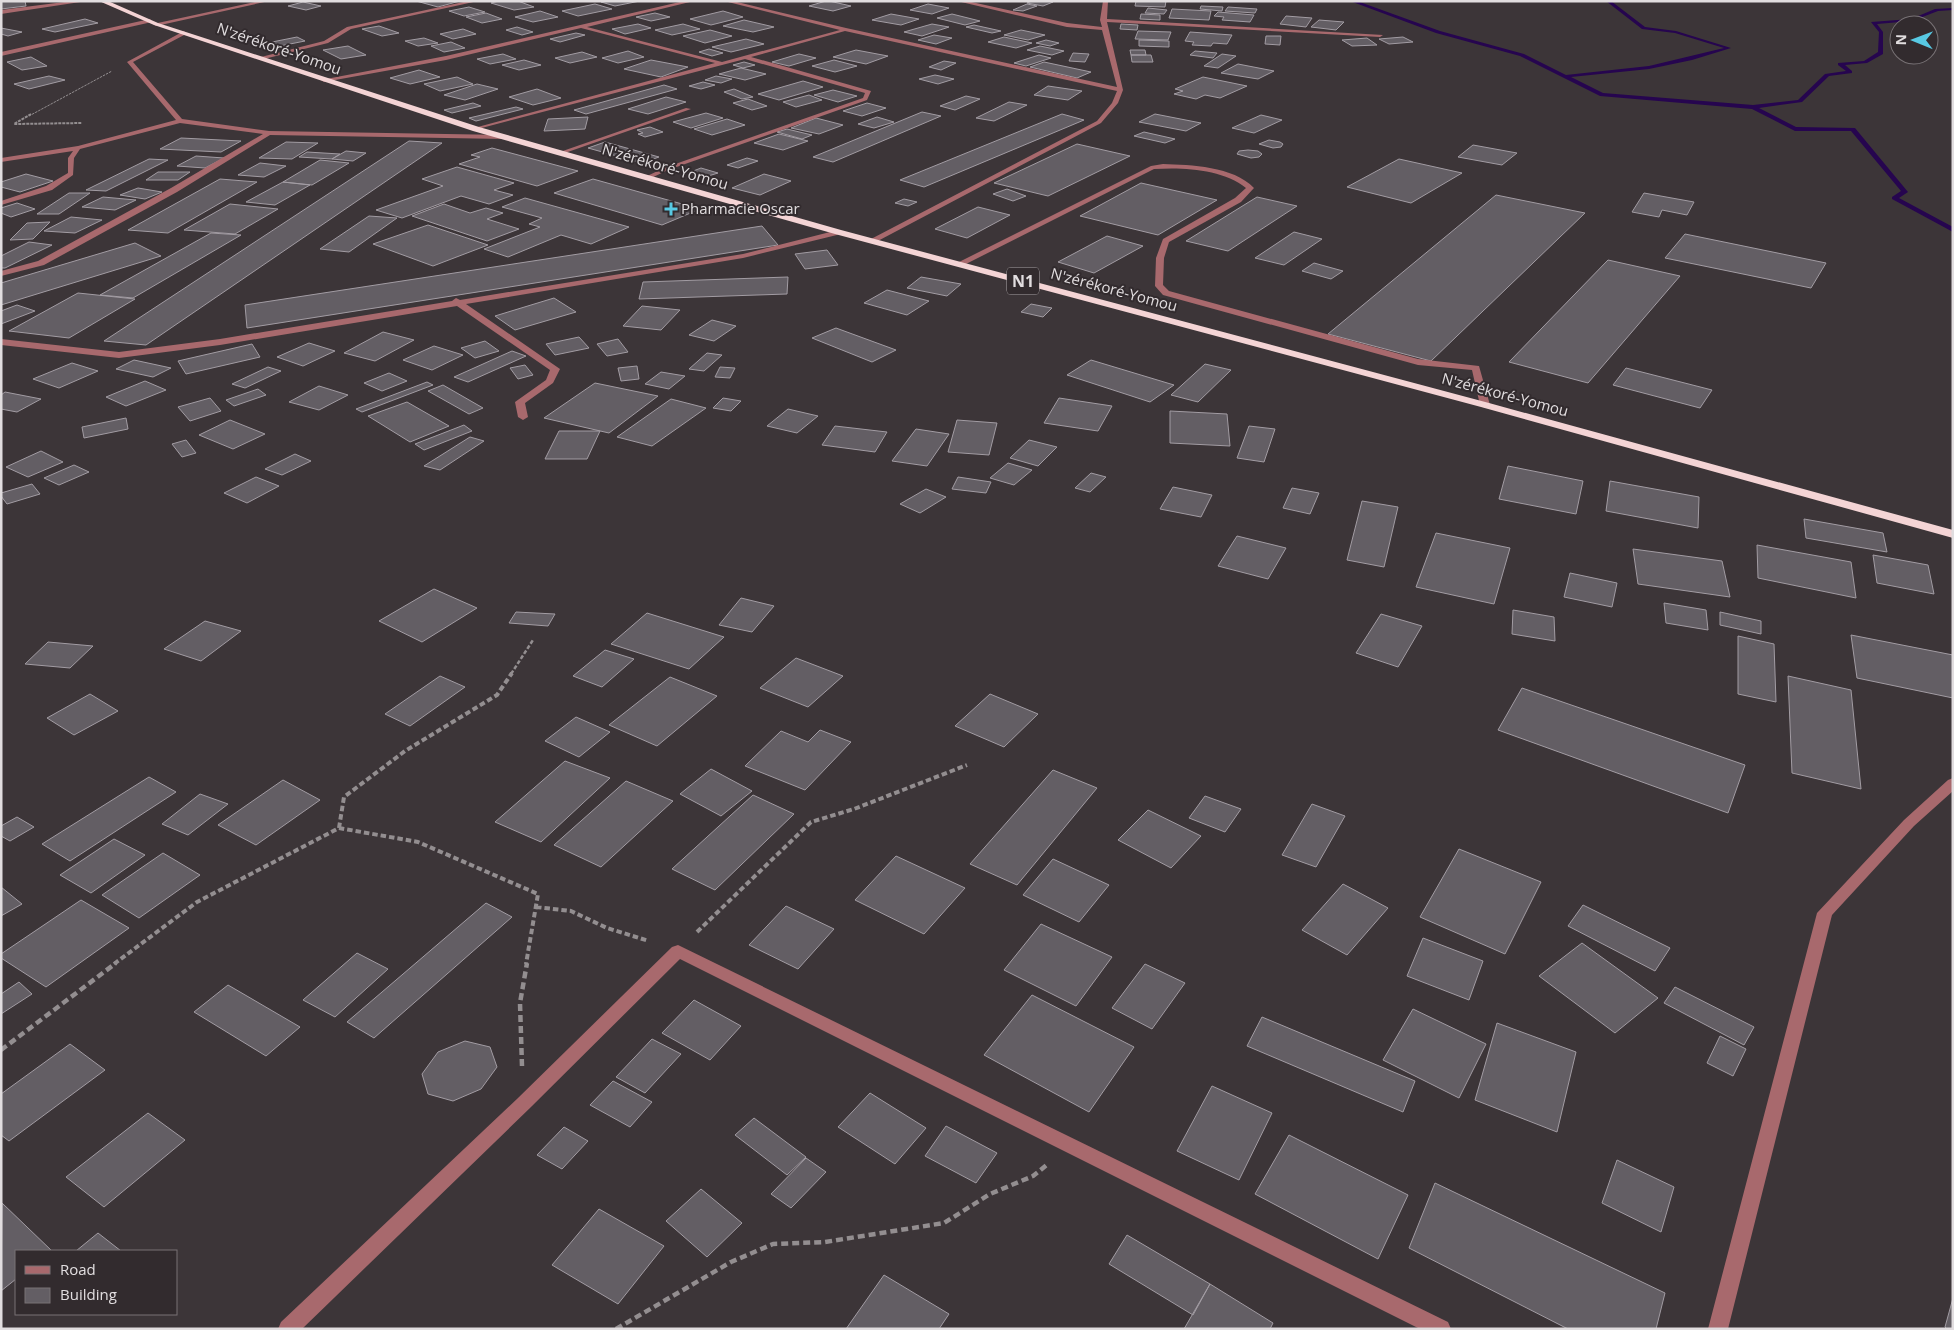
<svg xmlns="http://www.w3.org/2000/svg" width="1954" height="1330" font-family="'Open Sans',sans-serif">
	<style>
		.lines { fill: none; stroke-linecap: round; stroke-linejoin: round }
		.stream { fill: #26054f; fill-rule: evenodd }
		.building { fill: #635e64; stroke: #a29ca3 }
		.path-far4 { stroke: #938e90; stroke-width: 1; stroke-dasharray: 2.5 1; stroke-linecap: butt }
		.path-far3 { stroke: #938e90; stroke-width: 2; stroke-dasharray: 3 1; stroke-linecap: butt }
		.path-far2 { stroke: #938e90; stroke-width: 2.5; stroke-dasharray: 4 2; stroke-linecap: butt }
		.path-far1 { stroke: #938e90; stroke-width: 4; stroke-dasharray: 5.5 3; stroke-linecap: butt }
		.path { stroke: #938e90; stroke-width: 4.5; stroke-dasharray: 7 4; stroke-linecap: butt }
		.minor { fill: #a8696d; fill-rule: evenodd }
		.highway { fill: #f4d4d5; fill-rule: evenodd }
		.poi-dot { fill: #58c9e3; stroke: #322b2e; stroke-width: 2 }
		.labels { text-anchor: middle; stroke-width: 4; stroke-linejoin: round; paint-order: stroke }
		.far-street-label { font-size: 15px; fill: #e1dddf; stroke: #322b2e }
		.far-poi-label { font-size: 15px; fill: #e1dddf; stroke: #322b2e; text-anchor: start }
		.shield { fill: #322b2e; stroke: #aca8aa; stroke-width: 1 }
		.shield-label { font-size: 16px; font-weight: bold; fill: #e1dddf }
	</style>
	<rect width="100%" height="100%" fill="#3c3538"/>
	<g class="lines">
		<path class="stream" d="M1350 1H1357L1440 31 1524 54 1566 75 1649 66 1724 48 1675 33 1642 29 1606 1H1611L1645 27 1676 31 1731 48 1692 60 1649 69 1571 77 1603 93 1753 105 1798 100 1825 74 1846 71 1838 65V63L1864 61 1878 52 1879 32 1871 22 1911 19 1935 9 1953 8V10L1938 11 1912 21 1877 24 1883 32V54L1867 63 1845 65 1852 71V73L1829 76 1802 102 1759 108 1796 127 1855 128 1908 192 1899 198 1953 227V232L1892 199V197L1901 191 1851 131H1795L1752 109 1600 96 1520 56 1436 33Z"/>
	</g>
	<path class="building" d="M1 1H25L26 6 1 9Z
		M416 1H460L438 7Z
		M499 1H518L534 7 514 10 491 3Z
		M605 1H640L615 6 601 2Z
		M826 1H829L851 6 833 11 809 6Z
		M1032 1H1048L1053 2 1043 6 1027 3Z
		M1136 1H1166L1165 7 1135 6Z
		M303 2 321 6 306 10 288 6Z
		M595 4 612 9 578 16 562 11Z
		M928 4 949 8 932 14 910 10Z
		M1027 4 1037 6 1023 11 1013 10Z
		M1201 6 1223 7 1222 11 1200 9Z
		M469 7 485 12 464 16 449 11Z
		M1228 7 1257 9 1255 13 1225 11Z
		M1148 8 1167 10 1164 14 1145 13Z
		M1172 9 1211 11 1209 20 1169 18Z
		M540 11 558 17 533 22 515 17Z
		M723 11 743 17 711 25 690 19Z
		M1218 12 1254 15 1250 22 1222 20 1224 17 1214 16Z
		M486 13 502 19 482 23 466 17Z
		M655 13 670 17 651 21 636 17Z
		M891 14 919 19 901 25 872 20Z
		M952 14 980 21 965 25 937 18Z
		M1141 14 1160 15V20L1140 19Z
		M1286 16 1312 18 1306 27 1280 24Z
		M85 19 98 23 55 32 42 29Z
		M744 20 774 27 753 32 723 26Z
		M1319 20 1344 22 1336 30 1311 27Z
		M638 24 651 28 625 34 612 29Z
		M683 24 700 29 672 35 655 30Z
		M932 24 949 27 922 36 904 32Z
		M1121 24 1138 25 1137 30 1120 29Z
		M974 25 1001 31 992 33 966 27Z
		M379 26 399 33 382 36 362 29Z
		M517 27 533 32 522 35 506 30Z
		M1 28 22 32 8 36 1 34Z
		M463 29 476 34 453 39 440 34Z
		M710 30 732 36 705 43 683 36Z
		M1021 30 1045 35 1028 40 1004 35Z
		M1138 31 1171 32 1168 40 1135 39Z
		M1190 32 1232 35 1227 44 1213 43 1211 46 1192 45 1194 42 1185 41Z
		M576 33 585 35 560 42 550 39Z
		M934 35 952 38 936 44 918 40Z
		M1266 36H1281L1280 45 1265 44Z
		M297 37 305 41 280 46 272 42Z
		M1004 37 1032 43 1016 48 988 42Z
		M1403 37 1413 42 1389 44 1379 39Z
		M424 38 438 43 418 46 405 41Z
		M1367 38 1377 45 1352 46 1342 40Z
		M746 39 764 44 731 52 712 47Z
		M1046 40 1059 43 1050 46 1036 43Z
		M1139 40 1169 41V47L1139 46Z
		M451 42 465 48 444 52 431 46Z
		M348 46 366 55 341 59 323 50Z
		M1040 46 1064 51 1052 55 1027 50Z
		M709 49 723 53 712 56 699 52Z
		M856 50 888 56 866 64 833 57Z
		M1130 50H1145L1146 55H1131Z
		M628 51 644 57 618 63 602 58Z
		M1195 51 1217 53 1213 58 1190 55Z
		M582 52 597 57 570 63 555 58Z
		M1073 53 1089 54 1085 62 1069 61Z
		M503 54 516 59 490 64 477 59Z
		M799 54 816 58 789 66 772 62Z
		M1222 54 1236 56 1218 68 1204 66Z
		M1039 55 1051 58 1026 66 1014 63Z
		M1131 55H1151L1153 62H1132Z
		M31 57 47 66 22 70 7 62Z
		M524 60 541 65 519 70 502 65Z
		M651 60 688 67 661 77 624 69Z
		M834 60 857 66 835 72 812 66Z
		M944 61 956 63 941 70 929 67Z
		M744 62 755 65 743 68 733 65Z
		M1044 62 1091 72 1077 78 1030 67Z
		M1238 64 1274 71 1258 79 1221 73Z
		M741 68 766 74 745 80 719 74Z
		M419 70 440 77 410 84 390 78Z
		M935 75 954 79 938 84 919 79Z
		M49 76 65 80 29 89 14 84Z
		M716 76 732 79 721 83 705 80Z
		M457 77 473 84 440 91 424 84Z
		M1203 77 1247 86 1220 98 1205 95 1196 99 1174 94 1183 91 1175 89Z
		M803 81 823 87 779 100 758 94Z
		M703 82 715 85 701 89 689 86Z
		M477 84 498 89 465 100 444 95Z
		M664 85 677 89 586 114 574 110Z
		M1048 86 1082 91 1068 100 1034 95Z
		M537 89 561 98 533 105 509 97Z
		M734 89 753 97 742 99 724 92Z
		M833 90 857 96 838 102 814 95Z
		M809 95 822 100 796 107 783 102Z
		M966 96 980 99 955 110 940 106Z
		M666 97 686 102 648 114 628 109Z
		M748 99 767 106 752 110 733 103Z
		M1009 102 1027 105 994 121 976 118Z
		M473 103 481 106 452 113 444 110Z
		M867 103 886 108 862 116 843 111Z
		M516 107 523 109 476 121 469 118Z
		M922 112 941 116 833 162 813 157Z
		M706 113 723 118 691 128 673 122Z
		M1062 114 1084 120 924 187 900 180Z
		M1155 114 1201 123 1186 131 1139 122Z
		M1261 115 1282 120 1254 133 1232 128Z
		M588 117 585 129 544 131 548 119Z
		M877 117 894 122 874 128 858 124Z
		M816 118 843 125 819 134 791 128Z
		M727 119 745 125 712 135 694 129Z
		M650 127 663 132 645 137 638 134 643 133 637 130Z
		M787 129 812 135 802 139 777 132Z
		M1144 132 1175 139 1165 143 1134 136Z
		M779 134 808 141 783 150 754 143Z
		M181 138 241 141 221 152 160 149Z
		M1269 140 1280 142 1283 144 1281 147 1273 148 1259 144Z
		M409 141 442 143 146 345 104 341Z
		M286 142 318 143 292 159 259 158Z
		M605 142 659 157 642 163 588 148Z
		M1077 144 1130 156 1048 196 994 183Z
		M1473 145 1517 153 1502 165 1458 157Z
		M492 148 578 171 537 186 459 164 480 157 471 155Z
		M1248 150 1258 151 1262 154 1259 157 1251 158 1237 154 1239 151Z
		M346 151 366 153 353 161 332 159Z
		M307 152 340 154 332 159 299 157Z
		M196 156 224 158 205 168 177 166Z
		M747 158 758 161 738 168 727 165Z
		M149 159 168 160 106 191 86 190Z
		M1399 159 1462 173 1411 203 1347 187Z
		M320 160 349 163 312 185 283 182Z
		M260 163 286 166 264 177 238 175Z
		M457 167 514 183 494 190 513 195 489 204 461 196 402 218 376 210 443 186 422 179Z
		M701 168 718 173 705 177 688 173Z
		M158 172H190L178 180H146Z
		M26 174 53 181 20 192 1 187V182Z
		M764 174 791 181 760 195 732 188Z
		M220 179 257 182 168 233 128 230Z
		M593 179 700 209 662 225 554 193Z
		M283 182 310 185 275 205 246 202Z
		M1141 183 1217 200 1158 235 1080 216Z
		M138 188 162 192 145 199 120 195Z
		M1007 189 1026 196 1013 201 993 194Z
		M69 193H90L59 214H37Z
		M1644 193 1694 202 1687 215 1662 210 1659 217 1632 212Z
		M1496 195 1585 213 1431 361 1328 334Z
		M103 197 136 200 115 210 82 207Z
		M1257 197 1297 206 1228 251 1186 241Z
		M525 198 629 227 591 244 561 235 508 257 484 249 540 227 529 224 542 218 502 207Z
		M904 199 917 202 908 206 895 203Z
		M17 203 35 209 11 217 1 213V208Z
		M230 204 278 209 235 234 184 230Z
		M444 204 470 213 486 208 503 213 487 219 519 229 487 241 412 216Z
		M978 207 1010 215 967 238 935 229Z
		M369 216 397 218 349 252 320 249Z
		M71 217 102 220 75 233 44 231Z
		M50 222 33 239 10 240 27 223Z
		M428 225 488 245 433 266 373 244Z
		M762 226 778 245 247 328 245 305Z
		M1294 232 1322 239 1284 265 1255 258Z
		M211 233 241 235 133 298 100 295Z
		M1685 234 1826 263 1811 288 1665 258Z
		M1107 236 1143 246 1094 273 1058 262Z
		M29 242 52 245 5 268H1V256Z
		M135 243 161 256 1 305V283Z
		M827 250 838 265 805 269 795 254Z
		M1608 260 1680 276 1588 383 1509 362Z
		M1314 263 1343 271 1331 279 1302 271Z
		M788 277 787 294 639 299 643 282Z
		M921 277 961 284 947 296 907 288Z
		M887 290 929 301 907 315 864 303Z
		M78 293 135 299 69 338 9 331Z
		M554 298 576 312 515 330 495 316Z
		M1031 304 1052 308 1043 317 1021 312Z
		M17 305 35 311 1 324V311Z
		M642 306 680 310 661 330 623 326Z
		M712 320 736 326 714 341 689 335Z
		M836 328 896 350 872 362 812 338Z
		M383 332 414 340 375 361 344 353Z
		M579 337 589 348 555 355 546 344Z
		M618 339 628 352 607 356 597 344Z
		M485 341 499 351 475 358 461 348Z
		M309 343 335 351 303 366 277 357Z
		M252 344 260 357 186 374 178 361Z
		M434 346 463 355 432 370 403 360Z
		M512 351 526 356 468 382 454 377Z
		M707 353 722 355 704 371 689 369Z
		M134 360 171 368 153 377 116 369Z
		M1091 360 1174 385 1150 402 1067 375Z
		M72 363 98 371 59 388 33 379Z
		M1205 364 1231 370 1198 402 1171 395Z
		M525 365 533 375 518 379 510 368Z
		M637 366 639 379 621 381 618 368Z
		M268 367 281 371 245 388 232 384Z
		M720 367 735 368 730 378 715 377Z
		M1626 368 1712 390 1700 408 1613 385Z
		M661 372 685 376 669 389 645 384Z
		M389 373 407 381 382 391 364 383Z
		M145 381 166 390 126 406 106 397Z
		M427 382 433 385 362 412 356 409Z
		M595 383 658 396 609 433 544 418Z
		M443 385 483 408 469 414 428 391Z
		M319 386 348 395 319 410 289 402Z
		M258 389 266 395 234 406 226 400Z
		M5 392 41 399 17 412 1 409V395Z
		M210 398 221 411 190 421 178 407Z
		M723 398 741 401 731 411 713 408Z
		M1059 398 1112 406 1098 431 1044 423Z
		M671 399 706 408 652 446 617 437Z
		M407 402 449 426 410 442 368 416Z
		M788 409 818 416 797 433 767 426Z
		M1170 411 1227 414 1230 446 1170 443Z
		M126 418 128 429 84 438 82 427Z
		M230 420 265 434 233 449 199 435Z
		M957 420 997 423 989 455 948 452Z
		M464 425 472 431 424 450 415 444Z
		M835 426 887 432 875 452 822 445Z
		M1249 426 1275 429 1264 462 1237 458Z
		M916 429 949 434 927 466 892 461Z
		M559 431H600L587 459H545Z
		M470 437 484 441 440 470 424 466Z
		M186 440 196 453 182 457 172 444Z
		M1029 440 1057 447 1038 466 1010 458Z
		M41 451 63 462 28 477 6 467Z
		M295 454 311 461 282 475 265 469Z
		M1008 463 1032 470 1014 485 990 478Z
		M74 465 89 472 59 485 44 478Z
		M1508 466 1583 481 1576 514 1499 499Z
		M1091 473 1106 477 1090 492 1075 488Z
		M256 477 279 486 247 503 224 493Z
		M958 477 991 482 986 493 952 489Z
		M1610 481 1699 497 1698 528 1606 511Z
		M32 484 40 494 7 504 1 496V493Z
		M1173 487 1212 495 1201 517 1160 509Z
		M1292 488 1319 493 1310 514 1283 508Z
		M926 489 946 497 920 513 900 504Z
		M1362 501 1398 507 1384 567 1347 560Z
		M1804 519 1883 533 1887 552 1806 538Z
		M1436 533 1510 548 1494 604 1416 587Z
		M1237 536 1286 548 1268 579 1218 566Z
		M1757 545 1851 562 1856 598 1758 578Z
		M1633 549 1722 561 1730 597 1638 584Z
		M1873 555 1928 565 1934 594 1877 583Z
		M1570 573 1617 583 1612 607 1564 597Z
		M434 589 477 608 422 642 379 621Z
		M741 598 774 606 752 632 719 625Z
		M1664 603 1706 610 1708 630 1666 623Z
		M1513 610 1554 617 1555 641 1512 634Z
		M516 612 555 614 548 626 509 623Z
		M1720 612 1761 621V634L1720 625Z
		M647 613 724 637 689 669 611 644Z
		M1381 614 1422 626 1398 667 1356 653Z
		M205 621 241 631 201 661 164 649Z
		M1851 635 1953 655V698L1857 678Z
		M1738 636 1774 644 1776 702 1738 694Z
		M48 642 93 646 70 668 25 664Z
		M605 650 634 659 602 687 573 676Z
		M796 658 843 676 808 707 760 688Z
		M440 676 465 687 410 726 385 714Z
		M1788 676 1851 690 1861 789 1792 773Z
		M670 677 717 696 657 746 609 725Z
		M1522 688 1745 765 1728 813 1498 730Z
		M90 694 118 711 74 735 47 718Z
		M990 694 1038 714 1004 747 955 726Z
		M576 717 610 732 579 757 545 741Z
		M820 730 851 742 805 790 745 766 781 731 808 742Z
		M565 761 610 778 541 842 495 822Z
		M711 769 752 791 721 816 680 794Z
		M1053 770 1097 788 1017 885 970 864Z
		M149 777 176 792 70 861 42 844Z
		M283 780 320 800 256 845 218 825Z
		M626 781 673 801 601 867 554 845Z
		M200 794 228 804 188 835 162 824Z
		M753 795 794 814 715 890 672 869Z
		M1205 796 1241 809 1225 832 1189 818Z
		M1312 804 1345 816 1316 867 1282 855Z
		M1148 810 1201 836 1171 868 1118 840Z
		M17 817 34 827 10 841 1 836V826Z
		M114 839 145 855 91 893 60 875Z
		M1459 849 1541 882 1505 954 1420 917Z
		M163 853 200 875 139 918 102 895Z
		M896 856 965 888 924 934 855 900Z
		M1053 859 1109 885 1079 922 1023 895Z
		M1343 884 1388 908 1347 955 1302 930Z
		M1 887 22 904 1 916Z
		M81 900 129 928 46 987 1 958V954Z
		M486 903 512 917 374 1038 347 1022Z
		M1583 905 1670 948 1655 971 1568 926Z
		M786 906 834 929 798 969 749 945Z
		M1041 924 1112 957 1076 1006 1004 970Z
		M1423 938 1483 961 1469 1000 1407 976Z
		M1582 943 1658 998 1615 1033 1539 976Z
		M357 953 388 969 335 1017 303 1000Z
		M1145 964 1185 983 1152 1029 1112 1008Z
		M19 982 32 994 1 1014V994Z
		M228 985 300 1027 266 1056 194 1012Z
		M1675 987 1754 1027 1744 1045 1664 1003Z
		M1032 995 1134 1047 1089 1112 984 1055Z
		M694 1000 741 1026 710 1060 662 1033Z
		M1413 1009 1486 1044 1459 1098 1383 1060Z
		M1262 1017 1415 1081 1403 1112 1247 1046Z
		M1497 1023 1576 1052 1557 1132 1475 1100Z
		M1720 1036 1746 1049 1733 1076 1707 1063Z
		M652 1039 681 1054 645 1093 616 1077Z
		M465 1041 490 1047 497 1067 481 1089 453 1101 428 1094 422 1074 438 1052Z
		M70 1044 105 1070 9 1141 1 1135V1094Z
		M613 1081 652 1102 630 1127 590 1105Z
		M1212 1086 1272 1113 1239 1180 1177 1151Z
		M870 1093 926 1128 895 1164 838 1127Z
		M148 1113 185 1140 104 1207 66 1177Z
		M754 1118 806 1157 787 1175 735 1135Z
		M946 1126 997 1153 976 1183 925 1156Z
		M564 1127 588 1141 562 1169 537 1155Z
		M1289 1135 1408 1195 1378 1259 1255 1194Z
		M806 1158 826 1172 791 1208 771 1194Z
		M1617 1160 1674 1187 1661 1232 1602 1203Z
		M1435 1183 1665 1293 1656 1329H1568L1409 1248Z
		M701 1189 742 1223 707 1257 666 1221Z
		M2 1203 52 1251H16V1279L1 1291Z
		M599 1209 664 1246 618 1304 552 1265Z
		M98 1233 121 1251H76Z
		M1127 1235 1210 1284 1193 1315 1109 1264Z
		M884 1275 949 1314 939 1329H846Z
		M1210 1284 1273 1323 1270 1329H1184Z
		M1953 1298V1329H1947L1945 1327Z"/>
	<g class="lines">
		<path class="path-far4" d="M29 116 112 71"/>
		<path class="path-far3" d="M31 114 14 124 82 123"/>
		<path class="path-far2" d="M511 674 533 640"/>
		<path class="path-far1" d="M339 828 344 797 405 751 497 695 512 673
			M536 907 571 911 607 928 649 941
			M697 932 811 822 854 809 967 765
			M114 964 197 902 339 828 418 842 538 894 526 964"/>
		<path class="path" d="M1 1050 116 963
			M522 1066 520 1003 527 963
			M616 1329 731 1262 773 1244 825 1242 944 1223 990 1194 1033 1176 1048 1164"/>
		<path class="minor" d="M72 1H87L1 14V10Z
			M259 1H269L156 26 153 24Z
			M468 1H478L351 29 328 43 260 60 257 58 324 41 347 27Z
			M684 1H694L587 27 722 62 840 30 724 1H733L846 28 1117 87 1102 30 1067 27 957 1H967L1067 23 1102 27 1100 20 1103 1H1108L1107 19 1383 35 1380 37 1107 22 1123 90 1118 103 1101 123 874 243 870 241 871 239 1097 121 1112 103 1117 91 845 31 751 57 871 91 867 100 668 170 647 180 645 179V177L664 168 863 98 865 93 745 59 474 130V128L715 63 581 28 446 60 324 82 321 80 446 56Z
			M150 19 152 22 1 56V52Z
			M184 31 186 34 133 62 182 119 269 131 505 135 508 137 505 139 270 135 177 192 44 265 1 276V271L38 261 171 188 263 134 180 123 80 149 74 158 73 175 52 190 1 205V201L46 186 68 173V158L73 151 1 162V158L78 146 176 120 127 62Z
			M686 108 691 109 562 154 557 153Z
			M1163 164C1191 165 1233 166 1254 188L1241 202 1169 242 1164 258 1163 285 1169 291 1418 359 1479 366 1490 405 1488 407 1485 408 1480 405 1472 370 1418 365 1163 295 1155 286 1156 258 1163 239 1235 198 1246 188C1223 169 1183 167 1154 169L962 266 955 264 1151 166Z
			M838 230H841V234L743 258 466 304 560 369 553 383 525 403 528 417 523 420 518 417 515 402 546 380 550 370 457 306 220 345 119 358 1 345V339L119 352 220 339 452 301 456 298 460 300 743 254Z
			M1953 778V791L1914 826 1832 915 1728 1329H1708L1817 913 1904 820 1948 780Z
			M678 945 1448 1322 1451 1329H1420L680 959 530 1108 302 1329H278L281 1322 518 1098 672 947Z"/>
		<path class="highway" d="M99 1H108L158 23 479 127 841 230 1489 403 1953 530V538L1481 407 835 234 473 131 154 25Z"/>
	</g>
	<path class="poi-dot" d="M668.5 201.5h5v5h5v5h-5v5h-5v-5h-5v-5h5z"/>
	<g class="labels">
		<g class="far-street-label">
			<text transform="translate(279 49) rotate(19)" y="5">N'zérékoré-Yomou</text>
			<text transform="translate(665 167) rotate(16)" y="5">N'zérékoré-Yomou</text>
			<text transform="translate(1114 290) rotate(15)" y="5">N'zérékoré-Yomou</text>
			<text transform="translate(1505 395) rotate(15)" y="5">N'zérékoré-Yomou</text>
		</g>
		<g class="far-poi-label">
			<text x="681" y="214">Pharmacie Oscar</text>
		</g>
		<rect class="shield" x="1007" y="267.5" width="32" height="27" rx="4"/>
		<g class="shield-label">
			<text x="1023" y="287">N1</text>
		</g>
	</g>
	<rect width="1954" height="1330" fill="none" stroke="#e1dddf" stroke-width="5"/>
	<rect x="15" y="1250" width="162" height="65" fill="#322b2e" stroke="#787275"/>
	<rect x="25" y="1266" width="25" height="8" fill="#a8696d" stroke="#787275"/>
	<text x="60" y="1275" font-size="15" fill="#e1dddf">Road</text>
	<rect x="25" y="1288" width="25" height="15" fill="#635e64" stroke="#787275"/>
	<text x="60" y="1300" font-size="15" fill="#e1dddf">Building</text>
	<g transform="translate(1914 40) rotate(271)"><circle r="24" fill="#322b2e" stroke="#787275"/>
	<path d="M0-4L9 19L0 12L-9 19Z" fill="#58c9e3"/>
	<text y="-8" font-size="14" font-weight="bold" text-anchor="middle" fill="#e1dddf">N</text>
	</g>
</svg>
